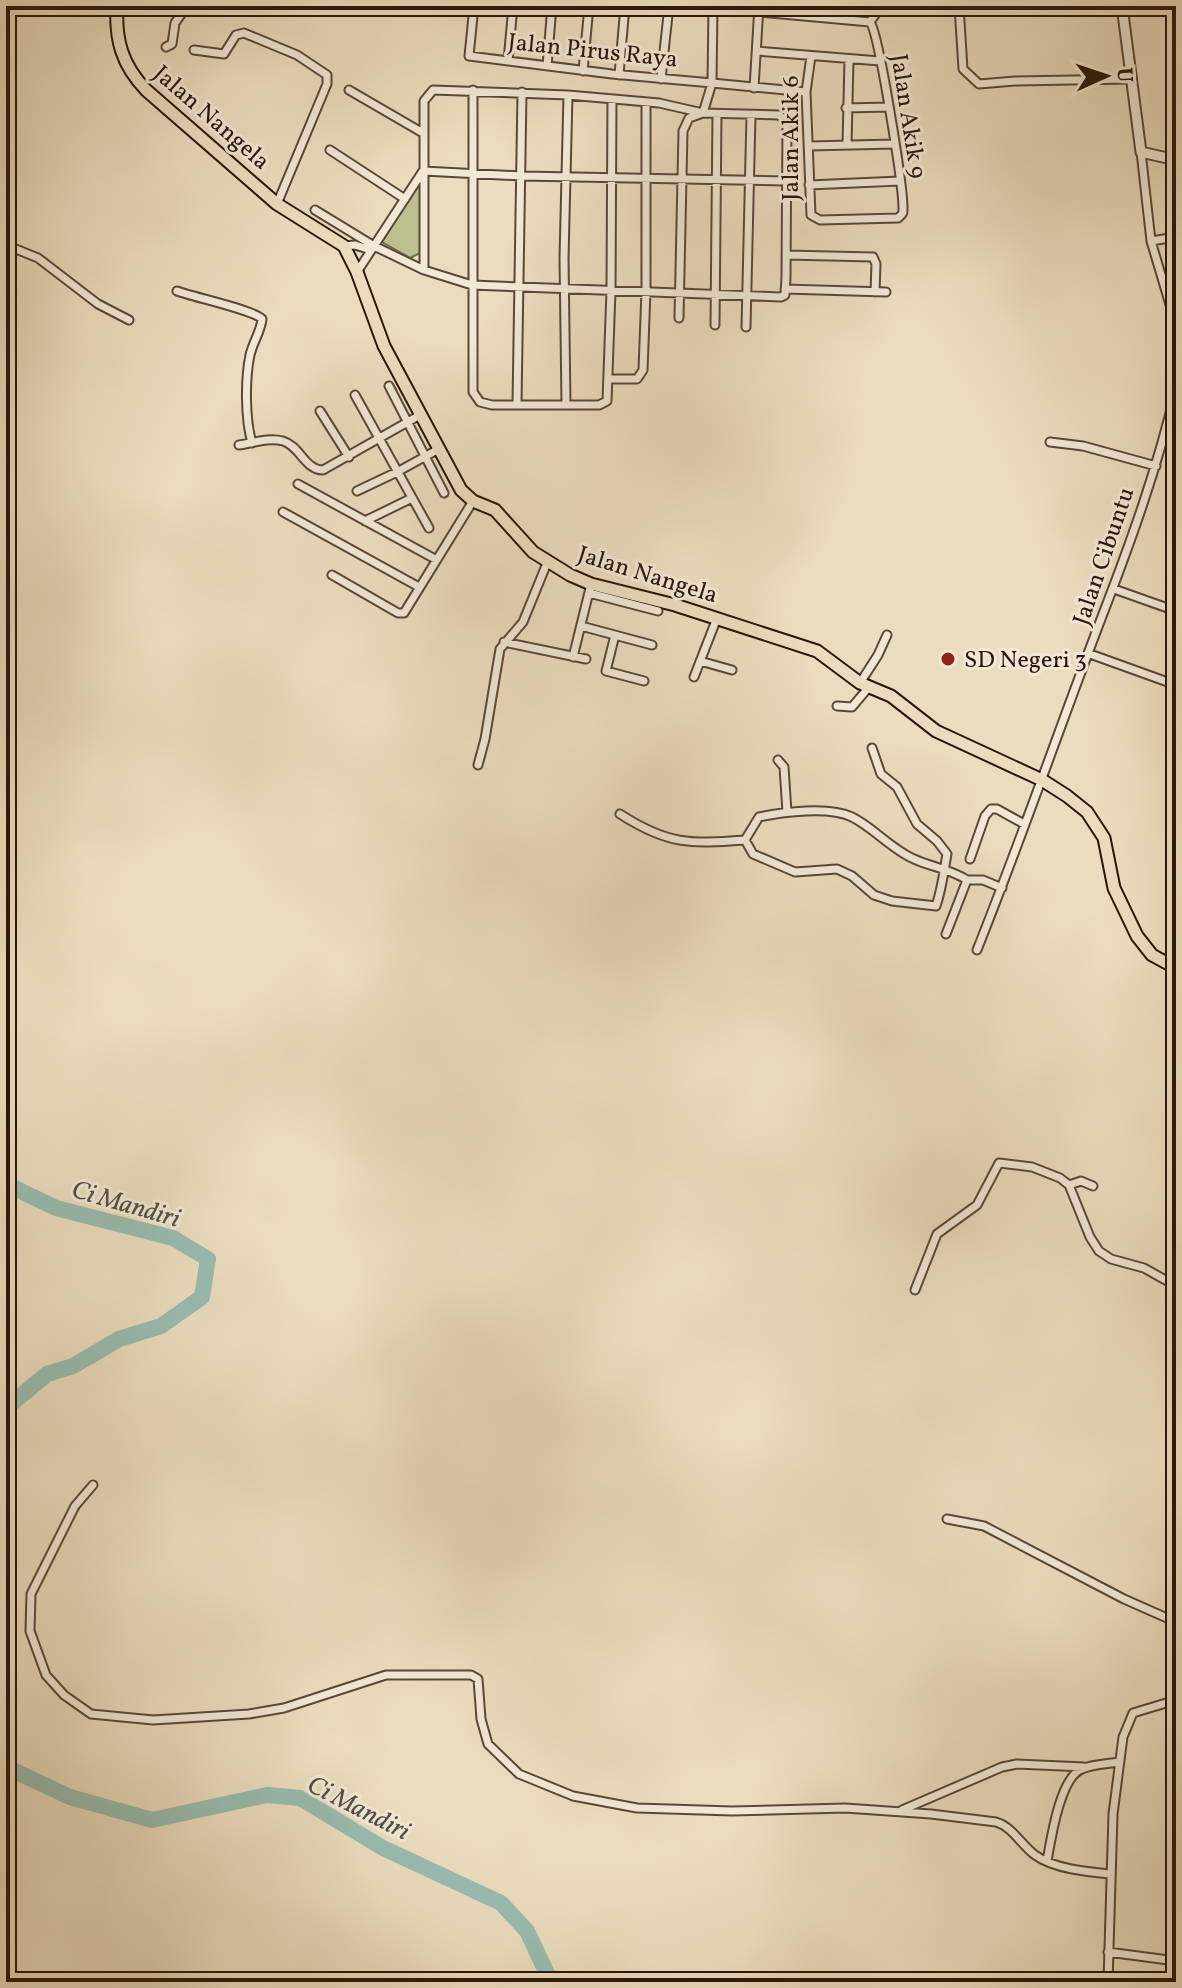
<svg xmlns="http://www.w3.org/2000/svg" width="1182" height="1988" font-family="Vollkorn,serif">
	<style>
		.green { fill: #bcbf8e; stroke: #746a4c; stroke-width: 2 }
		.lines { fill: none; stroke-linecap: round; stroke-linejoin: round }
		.river { stroke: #98bcaf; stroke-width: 16 }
		.minor-casing { stroke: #5b4738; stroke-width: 11 }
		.tertiary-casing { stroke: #5b4738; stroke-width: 13 }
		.primary-casing { stroke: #2b150b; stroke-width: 15 }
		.minor { stroke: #f1e8d5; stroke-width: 7 }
		.tertiary { stroke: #f1e8d5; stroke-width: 9 }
		.primary { stroke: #eadcbe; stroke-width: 11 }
		.poi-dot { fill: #8f2418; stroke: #f1e8d5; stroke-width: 3 }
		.labels { text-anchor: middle; stroke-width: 6; stroke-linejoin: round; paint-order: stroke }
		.street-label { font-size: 24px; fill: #2b150b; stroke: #f1e8d5 }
		.poi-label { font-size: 24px; fill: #2b150b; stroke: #f1e8d5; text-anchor: start }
		.water-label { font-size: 26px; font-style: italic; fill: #514f44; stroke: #f1e8d5 }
	</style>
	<rect width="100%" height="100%" fill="#eadcbe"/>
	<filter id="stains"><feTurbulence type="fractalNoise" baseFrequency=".0025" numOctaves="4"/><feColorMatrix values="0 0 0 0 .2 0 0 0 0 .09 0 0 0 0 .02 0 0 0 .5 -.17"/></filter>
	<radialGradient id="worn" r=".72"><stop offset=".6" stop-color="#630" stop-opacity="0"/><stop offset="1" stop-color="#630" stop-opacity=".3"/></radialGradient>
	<path class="green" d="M418 182 421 184 420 253 410 258 382 242Z"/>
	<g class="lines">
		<path class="river" d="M6 1184 56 1208 173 1238 208 1259 202 1297 161 1326 119 1339 73 1366 47 1374 6 1408
			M6 1767 70 1797 152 1820 267 1795 300 1798 383 1848 501 1903 527 1931 551 1982"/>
		<defs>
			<path id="minor" d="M474 6 469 56 612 74 712 83 703 113 689 118 683 131 679 318
				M713 6 712 83 806 92
				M959 6 963 69 979 84 1015 81 1130 79
				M759 12 870 22
				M870 22 879 9 959 6
				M166 47 172 44 175 23 187 6
				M194 50 224 54 236 35 244 33 297 55 327 75V84L277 204
				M757 51 880 61
				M811 56 806 92 811 215 820 220 898 218C903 213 903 215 903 208 903 186 879 33 870 22
				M508 61 513 6
				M547 66 552 6
				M583 71 589 6
				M619 75 625 6
				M661 79 669 6
				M754 88 759 6
				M349 90 423 133
				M473 90V392L480 402 492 405H599L607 401 611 291 612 100
				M846 108 888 107
				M847 145 849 59
				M809 146 894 144
				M330 150 405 199
				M1141 152 1151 241 1176 325
				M809 185 900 181
				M315 210 374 246 424 270 472 285 781 297 785 295 786 277 787 122 779 115 703 113 659 103 568 95 433 90 424 101V270
				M1151 241 1176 237
				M6 245 38 258 98 304 129 320
				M344 246 355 245 371 250
				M786 255 873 257 876 264 875 292
				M357 272 423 171 521 176 785 181
				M785 289 886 292
				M177 291C193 297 254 310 262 319 261 331 253 342 250 355 245 379 245 419 252 443
				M715 325 717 114
				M746 327 751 115
				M609 379H637L643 370 646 291V102
				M389 386 444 493
				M355 395 429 528
				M517 404 522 92
				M566 404 564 258 568 95
				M320 411 349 457
				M1050 442 1083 446 1156 466
				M239 445C253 443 269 437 283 441 300 446 305 470 323 470L420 415
				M298 484 435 559
				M357 491 397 472 437 450
				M283 512 419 587
				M365 521 412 498
				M332 575 398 613H404L473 501
				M1114 589 1176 611
				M589 593 658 611
				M581 626 652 645
				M615 635 606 671 644 681
				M504 642 586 659
				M1090 654 1176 685
				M573 657 591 584
				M700 661 732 670
				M694 677 717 618
				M860 683 878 655 887 635
				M837 706 852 707 869 687
				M872 748 881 774 897 787 917 824 937 841 947 854C944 870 942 889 936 906L892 901 874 895 852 876 837 869 795 872 753 854 745 840 759 817C783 812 829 806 852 817 874 828 891 849 914 859 931 867 951 869 967 880
				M778 760 784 767 787 812
				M478 765 485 739 500 649 523 622 547 563
				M620 814C668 845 690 844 745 840
				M970 859 985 816 991 809H997L1024 824
				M946 934 967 880H983L1002 888
				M977 950C1021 840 1059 729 1101 619 1130 544 1158 467 1176 388
				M1069 1185 1081 1181 1093 1186
				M915 1290 937 1234 977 1205 999 1163 1032 1167 1060 1178 1069 1185 1090 1237 1099 1251 1111 1259 1144 1268 1176 1286
				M1172 1360 1176 1361
				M93 1485 75 1506 31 1594 30 1631 46 1675 64 1695 91 1714 153 1720 249 1714 284 1708 386 1675H471L478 1679 481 1719 488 1744 519 1774 573 1796 637 1808 732 1811 845 1808 931 1814 996 1822C1013 1827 1021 1845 1035 1855 1054 1869 1088 1872 1110 1874
				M947 1519 984 1526 1124 1599 1176 1622
				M902 1810 1002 1767 1017 1764 1084 1767
				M1047 1861C1051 1839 1060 1777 1082 1769 1092 1764 1107 1764 1119 1762
				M1108 1952 1176 1961
				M1108 1982 1113 1814 1123 1737 1133 1713 1176 1700"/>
			<path id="tertiary" d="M1122 6 1141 152 1176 160"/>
			<path id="primary" d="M117 6C115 40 122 65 146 90L277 204 344 246 357 272 384 346 461 490 473 501 495 510 533 552 570 575 591 584 675 605 817 651 860 683 891 696 936 731 1042 780 1067 796 1087 812 1104 838 1114 888 1137 936 1152 955 1176 968"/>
		</defs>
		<use href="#minor" class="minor-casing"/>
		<use href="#tertiary" class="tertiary-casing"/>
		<use href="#primary" class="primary-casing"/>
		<use href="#minor" class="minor"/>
		<use href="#tertiary" class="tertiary"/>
		<use href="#primary" class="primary"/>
	</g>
	<circle class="poi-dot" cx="948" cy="659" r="8"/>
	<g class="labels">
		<g class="street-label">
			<text transform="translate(593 50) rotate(6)" y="8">Jalan Pirus Raya</text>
			<text transform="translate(909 116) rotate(81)" y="8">Jalan Akik 9</text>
			<text transform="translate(212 117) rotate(41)" y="8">Jalan Nangela</text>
			<text transform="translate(790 138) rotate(-90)" y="8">Jalan Akik 6</text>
			<text transform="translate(1103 556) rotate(-71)" y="8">Jalan Cibuntu</text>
			<text transform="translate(648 574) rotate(17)" y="8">Jalan Nangela</text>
		</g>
		<g class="poi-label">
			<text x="964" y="667">SD Negeri 3</text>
		</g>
		<g class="water-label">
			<text transform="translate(126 1203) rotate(16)" y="9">Ci Mandiri</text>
			<text transform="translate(359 1807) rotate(27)" y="9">Ci Mandiri</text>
		</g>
	</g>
	<rect width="1182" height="1988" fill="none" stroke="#eadcbe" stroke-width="32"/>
	<rect x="8" y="8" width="1166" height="1972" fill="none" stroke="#2b150b" stroke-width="4"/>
	<rect x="16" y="16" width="1150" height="1956" fill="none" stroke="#2b150b" stroke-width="2"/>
	<g transform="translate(1106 76) rotate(87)" stroke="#f1e8d5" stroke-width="6" paint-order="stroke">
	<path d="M0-6L14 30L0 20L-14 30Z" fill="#2b150b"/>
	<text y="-12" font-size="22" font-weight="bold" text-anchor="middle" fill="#2b150b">U</text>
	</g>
	<rect width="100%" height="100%" filter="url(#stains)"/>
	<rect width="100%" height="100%" fill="url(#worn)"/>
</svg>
